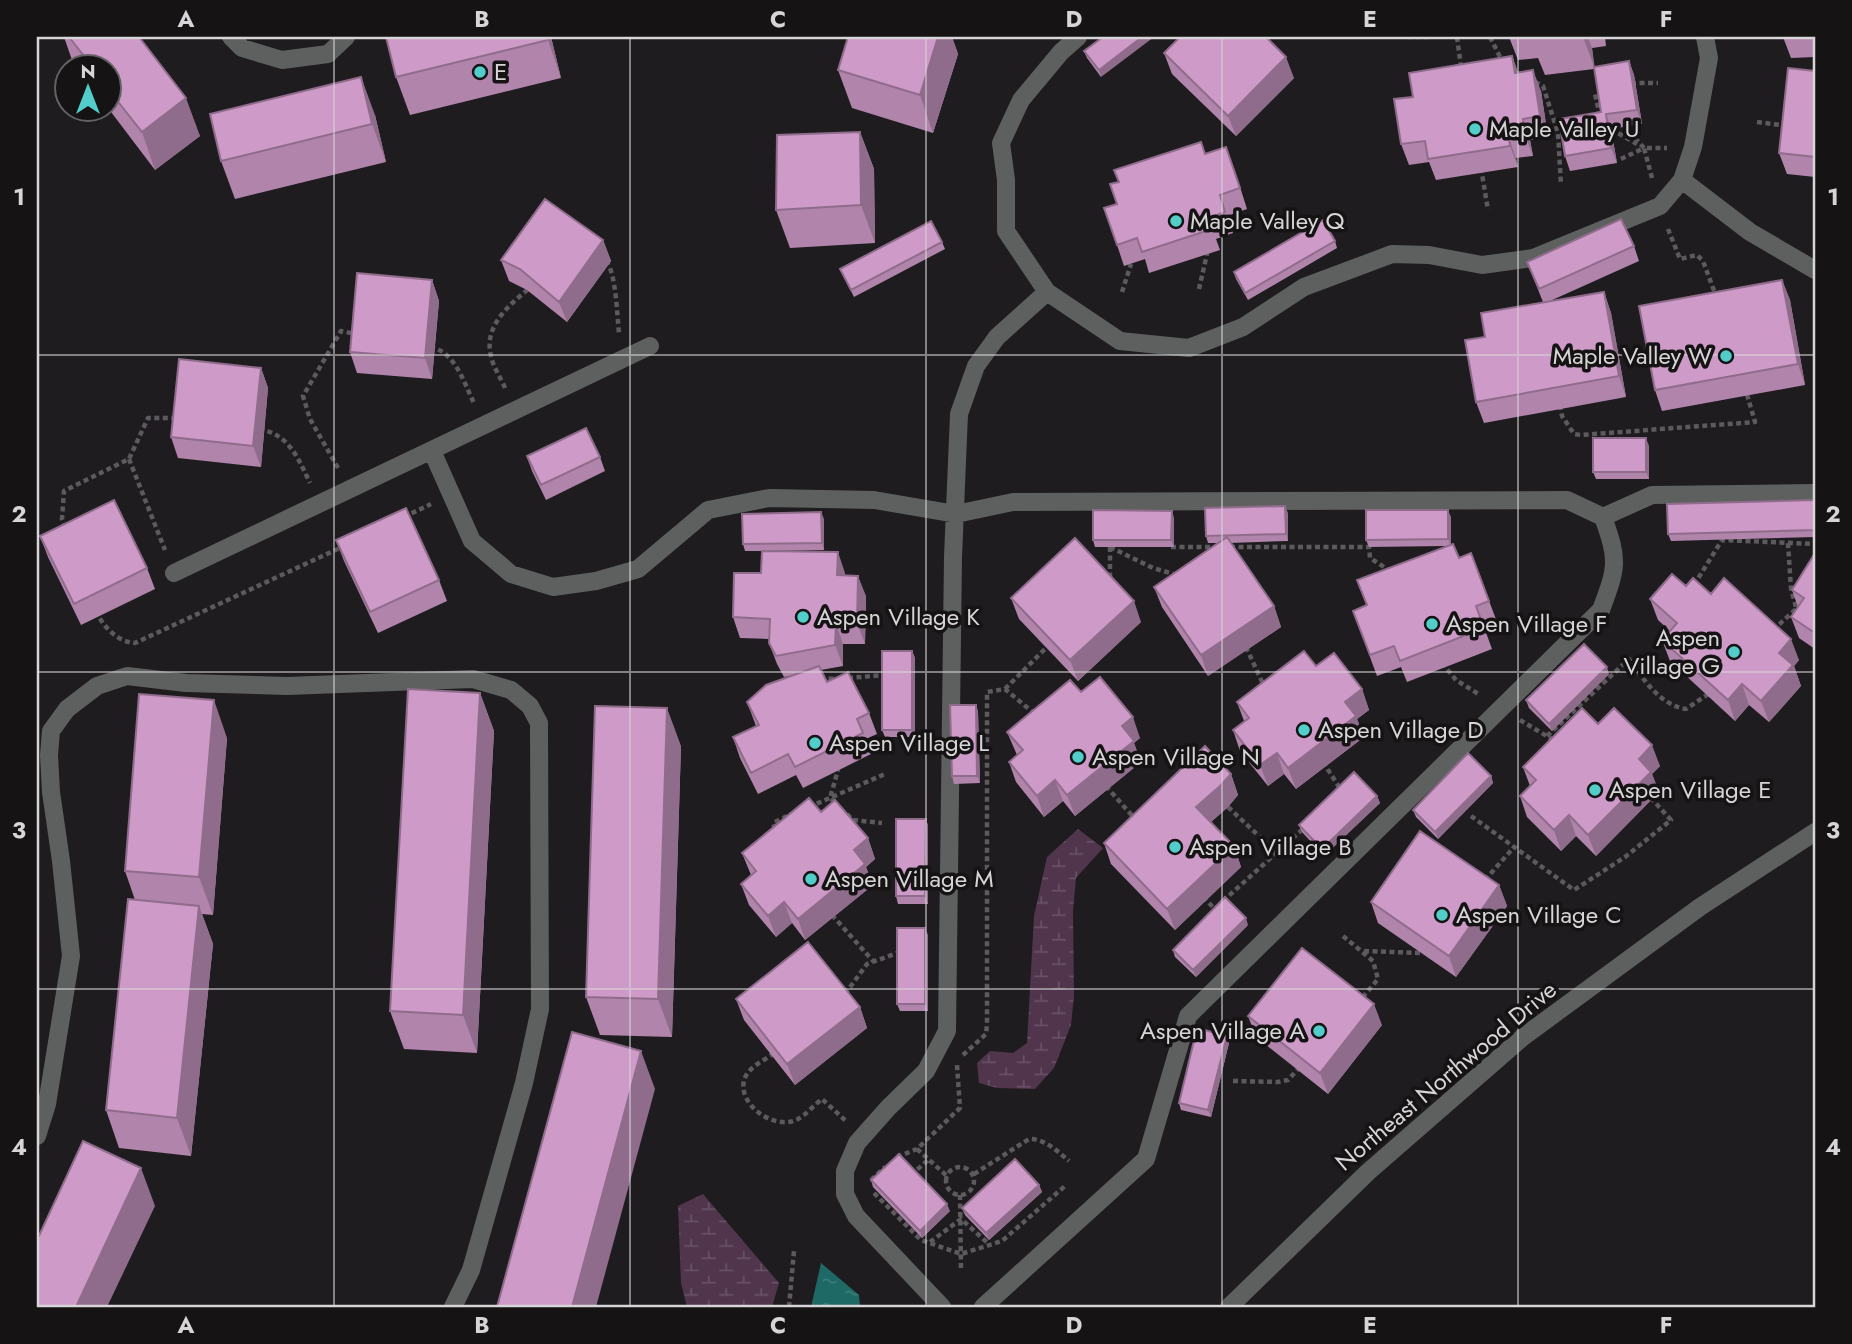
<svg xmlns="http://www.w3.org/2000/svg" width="1852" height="1344" font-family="Jost,sans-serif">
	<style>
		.wetland { fill: url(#wetland-marsh) }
		.water { fill: url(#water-ripples) }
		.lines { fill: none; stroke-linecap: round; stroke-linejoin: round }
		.path { stroke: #5c5a5c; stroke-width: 4.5; stroke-dasharray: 5 3.5; stroke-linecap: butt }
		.minor { stroke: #5e605f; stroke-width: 18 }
		.wall { fill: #b184ac }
		.shaded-wall { fill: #906c8c }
		.building { fill: #ce9ac8; stroke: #906c8c; stroke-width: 2 }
		.grid { fill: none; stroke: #d7d5d7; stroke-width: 2; stroke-opacity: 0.55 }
		.poi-dot { fill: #53cdc9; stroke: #151314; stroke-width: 2.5 }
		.labels { text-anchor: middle; stroke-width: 7; stroke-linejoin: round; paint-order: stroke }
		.poi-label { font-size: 24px; fill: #d7d5d7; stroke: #151314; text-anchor: start }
		.street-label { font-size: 24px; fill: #d7d5d7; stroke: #151314 }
		.neatline { fill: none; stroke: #d7d5d7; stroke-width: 2.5 }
		.grid-label { font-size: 23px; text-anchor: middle; font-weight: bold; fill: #d7d5d7 }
	</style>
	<defs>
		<pattern id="wetland-marsh" width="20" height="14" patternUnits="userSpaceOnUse" patternTransform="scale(1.75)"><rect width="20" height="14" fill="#50354d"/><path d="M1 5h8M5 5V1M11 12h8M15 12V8" fill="none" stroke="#685166"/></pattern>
		<pattern id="water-ripples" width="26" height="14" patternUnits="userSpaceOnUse" patternTransform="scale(1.75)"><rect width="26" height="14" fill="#1e6865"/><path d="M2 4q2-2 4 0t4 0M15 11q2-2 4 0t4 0" fill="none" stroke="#3e7d7a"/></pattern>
	</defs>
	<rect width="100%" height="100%" fill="#1e1c1e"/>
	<path class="wetland" d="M1078 829 1103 848 1076 878 1073 910 1074 996 1071 1025 1054 1068 1035 1089 997 1088 979 1083 977 1063 990 1051 1013 1053 1027 1043 1034 916 1047 857Z
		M703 1194 779 1283 772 1307H687L681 1283 678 1206Z"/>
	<path class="water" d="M821 1263 859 1295 860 1307H811Z"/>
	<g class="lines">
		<path class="path" d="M1407 37H1431
			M1457 37 1461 67
			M1490 37 1502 61
			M1535 82 1543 86 1558 133 1561 185
			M1631 83H1658
			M1600 116 1595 94 1602 92
			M1757 122 1788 126
			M1611 129 1637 144
			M1621 159 1644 148 1635 138
			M1481 168 1488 210
			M1652 178 1644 148H1667
			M1668 229 1680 259 1697 255 1703 261 1716 296
			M606 261C616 272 617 315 619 333
			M1199 289 1207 254 1205 249
			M1122 292 1131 264
			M430 347C455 351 464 383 474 403
			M505 388C501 378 493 367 491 356 483 326 510 304 531 287
			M1560 405 1562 416 1574 434 1581 435 1755 422 1746 391
			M259 429C289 434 298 458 310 483
			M129 459 165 550
			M338 468 310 419 303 396 341 331 356 334
			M404 517 431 504
			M65 528 62 519 64 491 129 459 148 418H177
			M1788 543 1791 589 1797 611
			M1110 547 1153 568 1177 575
			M1110 547V579
			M1171 547H1218
			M1230 547H1369L1370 558 1392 572
			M1694 585 1722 540 1815 544
			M96 611C103 627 118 642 135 643L342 547
			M1773 630 1796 609
			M1246 647 1264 686
			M1442 663 1456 680 1480 695
			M820 678 839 679
			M848 678 885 675
			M1005 689 1049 645
			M1520 720 1555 741
			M1547 736 1629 659C1644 680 1660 705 1686 709L1710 693
			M1323 762 1341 790
			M835 768 838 770 830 798 836 803
			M1106 786 1135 819
			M809 807 885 774
			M1228 807 1277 853
			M847 814 853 820 882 823
			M1471 816 1574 890 1625 857 1671 820 1650 797
			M775 829 773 823 791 814
			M1485 880 1515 846
			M1203 897 1215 909 1217 907
			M1223 901 1305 827
			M832 915 873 961
			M1343 936 1373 961 1378 979 1362 998
			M1364 951 1421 953 1424 950
			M845 994 867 964 900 952
			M774 1053C765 1060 753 1065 747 1074 731 1099 771 1131 796 1120 805 1116 814 1105 822 1099L846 1121
			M963 1055 986 1034 987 1024V692L1005 689 1036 715
			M1233 1081 1278 1082 1288 1080 1300 1067
			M917 1149 947 1176
			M897 1157 917 1149 960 1108 957 1065
			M946 1181a14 14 0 1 1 28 0a14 14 0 1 1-28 0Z
			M974 1174 1029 1139C1046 1139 1057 1151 1069 1161
			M911 1175 928 1160
			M871 1180 885 1167
			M874 1193 921 1240 961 1254 1002 1241 1065 1186
			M960 1195 961 1271
			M930 1242 961 1219 990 1245
			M789 1307 794 1251"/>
		<path class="minor" d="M231 37 242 48 282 60 328 54 346 37
			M1078 37 1061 52 1021 100 1001 143 1006 180V231L1047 292 1120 341 1189 348 1243 327 1304 287 1392 254 1429 255 1482 265 1533 258 1660 206 1682 180 1693 147 1709 58 1705 37
			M1682 180 1750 232 1815 270
			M432 451 472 541 511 574 553 587 596 581 638 569 708 510 769 498 874 500 956 514 1013 502 1567 500 1603 517 1652 495 1815 493
			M174 573 650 346
			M37 1136 47 1104 71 956 61 861 51 792 49 755 51 731 67 709 97 686 127 676 186 683 287 686 473 679 511 690 530 706 539 723 540 1009 524 1083 471 1270 453 1307
			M942 1307 856 1216 845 1194V1171L857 1143 888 1108 926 1071 947 1031 953 557 959 414 976 366 997 337 1047 292
			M983 1307 1146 1159 1188 1016 1601 610C1617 567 1619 561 1603 517
			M1229 1307 1368 1172 1523 1037 1700 907 1815 832"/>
	</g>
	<path class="wall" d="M64 37H139L200 136 155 170 108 108V66H77L72 60Z
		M551 37 561 78 410 115 396 77Z
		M848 37H952L958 54 933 133 852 108 838 70Z
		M1103 37 1101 77 1087 58 1084 51Z
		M1509 37H1605L1606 46 1592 48 1594 67 1629 61 1634 75 1642 124 1611 129 1617 163 1570 171 1565 156 1601 112 1594 69 1545 75 1538 58 1518 60Z
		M1783 37H1815V57L1791 58Z
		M1164 53 1294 78 1236 136 1172 74Z
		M1512 56 1518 73 1541 91 1548 137 1530 140 1533 156 1516 158 1518 167 1436 180 1429 162 1409 165 1401 144 1413 97Z
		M1815 71V177L1787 174 1779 153Z
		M375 115 386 162 235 199 221 161Z
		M860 132 874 169 875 243 790 248 776 210Z
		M1205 154 1234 168 1247 209 1227 216 1233 233 1216 239 1220 250 1149 273 1145 259 1124 266 1117 245V204Z
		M603 240 611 261 567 322 527 290 509 281 501 260Z
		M1335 241 1337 248 1248 300 1236 279 1234 272Z
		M942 242 945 249 854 297 840 269Z
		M1634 246 1639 261 1550 301 1604 292 1611 313 1626 397 1484 423 1476 402 1485 337 1543 302 1527 262Z
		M432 280 439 301 432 379 357 373 350 352Z
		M1782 280 1790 300 1805 385 1662 411 1655 390Z
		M261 368 268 388 261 467 178 458 171 437Z
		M1649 446V479H1596L1593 472Z
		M527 457H600L605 471 546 500 532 471Z
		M1815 500V537L1671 541 1668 534Z
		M1288 513V541L1230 543 1274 606 1281 627 1208 676 1162 607 1154 587 1219 543H1208L1206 536Z
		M1451 517V545L1459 558 1471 553 1497 622 1484 627 1492 649 1407 682 1401 667 1377 676 1353 611 1366 606 1446 546 1369 547 1366 540Z
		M1174 518V547H1095L1093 540Z
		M824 519V550L766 551 845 573V575L866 596 865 644H843V666L821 670 827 682 869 713 877 734 866 739 871 754 803 788 796 775 758 794 740 758 733 737 756 726 747 702 794 675 784 677 777 664 769 643V639L740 638 733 617 761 573 762 551H745L743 544Z
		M40 536 147 568 155 589 81 625 48 557Z
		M336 540 439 580 447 601 378 633 344 561Z
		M1815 553V649L1799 638 1791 617 1798 607 1792 590Z
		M1686 586 1711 594 1799 660 1794 666 1801 686 1769 722 1749 705 1735 721 1670 661 1662 640 1670 631 1658 620 1650 599Z
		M1011 598 1141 622 1078 681 1019 619Z
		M912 651 915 658V737H885L882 730Z
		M1316 666 1362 689 1369 710 1357 719 1364 737 1296 789 1284 774 1268 786 1240 751 1233 730 1244 721 1237 702Z
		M1609 674 1552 731 1529 708 1526 700Z
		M1081 692 1140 738 1134 743 1141 762 1075 816 1063 801 1044 817 1016 782 1009 762 1017 755 1007 732Z
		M480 693 494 731 477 1053 404 1049 390 1011Z
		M976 705 978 712 980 783 954 784 952 776Z
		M1598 724 1660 766 1652 774 1659 792 1596 856 1576 836 1561 851 1527 817 1520 796 1530 786 1523 767Z
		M227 738 213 915 202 914 213 944 191 1156 119 1148 106 1110 135 900 125 871Z
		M681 746 672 1037 600 1035 586 997Z
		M1231 774 1238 795 1228 807 1211 822 1234 846 1241 867 1175 930 1111 864 1104 843Z
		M1491 776 1493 783 1438 839 1416 817 1413 810Z
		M1377 796 1380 803 1324 856 1302 832 1299 825Z
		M821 812 868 838 875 859 866 867 873 885 805 940 792 923 776 937 749 905 741 884 751 875 742 853Z
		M926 819 928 826V904H898L896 896Z
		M1499 885 1507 906 1456 977 1378 923 1371 902Z
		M1248 925 1196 977 1175 957 1173 950Z
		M928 935V1011H900L897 1004Z
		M736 999 860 1007 867 1028 795 1085 744 1020Z
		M1248 1016 1382 1025 1328 1094 1256 1037Z
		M1227 1036 1229 1043 1211 1117 1181 1110 1179 1103Z
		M871 1180 950 1211 922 1238 873 1187Z
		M1039 1185 1042 1192 989 1240 965 1215 962 1208Z"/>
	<path class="shaded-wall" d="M547 37H551L561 78 548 40Z
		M938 37H952L958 54 933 133 920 95Z
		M1142 37H1154L1101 77 1099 70Z
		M1583 37H1588L1592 48 1595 69Z
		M1512 56 1520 77 1515 73Z
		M1286 57 1294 78 1236 136 1228 116Z
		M1629 61 1634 75 1642 124 1637 110Z
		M1533 70 1541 91 1548 137 1540 116Z
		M361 77 375 115 386 162 372 124Z
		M186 98 200 136 155 170 142 132Z
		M1606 114 1611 129 1617 163 1611 148Z
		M1523 119 1530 140 1533 156 1525 135Z
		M860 132 874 169 875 243 861 205Z
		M1509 138 1516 158 1518 167 1510 146Z
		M603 240 611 261 567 322 559 302Z
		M432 280 439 301 432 379 425 358Z
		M1782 280 1790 300 1805 385 1798 364Z
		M1604 292 1611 313 1626 397 1619 376Z
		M261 368 268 388 261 467 253 446Z
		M1646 438 1649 446V479L1646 472Z
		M1285 506 1288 513V541L1286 534Z
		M1448 510 1451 517V546L1448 539Z
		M1172 511 1174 518V547L1171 540Z
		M821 512 824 519V550L822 543Z
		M838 552 845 573V596L837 575Z
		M858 576 866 596 865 644 857 623Z
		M1134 601 1141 622 1078 681 1070 660Z
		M1274 606 1281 627 1208 676 1201 655Z
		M836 623 843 644V666L835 645Z
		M1791 639 1799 660 1794 666 1801 686 1769 722 1761 701 1779 653Z
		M912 651 915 658V737L912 730Z
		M1607 667 1609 674 1552 731 1549 724Z
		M1742 684 1749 705 1735 721 1728 700Z
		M1362 689 1369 710 1357 719 1364 737 1296 789 1288 768 1345 702Z
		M480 693 494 731 477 1053 463 1015Z
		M214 700 227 738 213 915 199 877Z
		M976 705 978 712 980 783 977 776Z
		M667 708 681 746 672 1037 658 999Z
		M1133 717 1140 738 1134 743 1141 762 1075 816 1067 795 1122 726Z
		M1652 745 1660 766 1652 774 1659 792 1596 856 1588 835 1639 759Z
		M1277 753 1284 774 1268 786 1260 765Z
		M1231 774 1238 795 1228 807 1204 828 1196 807Z
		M1491 776 1493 783 1438 839 1435 832Z
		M1055 780 1063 801 1044 817 1037 796Z
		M1377 796 1380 803 1324 856 1322 849Z
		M1569 815 1576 836 1561 851 1554 830Z
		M926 819 928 826V904L925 896Z
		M868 838 875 859 866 867 873 885 805 940 798 919 854 850Z
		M1234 846 1241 867 1175 930 1167 909Z
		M1499 885 1507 906 1456 977 1449 956Z
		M784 902 792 923 776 937 768 916Z
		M199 906 213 944 191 1156 177 1118Z
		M1246 918 1248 925 1196 977 1193 970Z
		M925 928 928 935V1011L925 1004Z
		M1374 1004 1382 1025 1328 1094 1320 1073Z
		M860 1007 867 1028 795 1085 787 1064Z
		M1227 1036 1229 1043 1211 1117 1208 1110Z
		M641 1051 655 1089 596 1307H572Z
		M141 1168 155 1206 107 1307H76Z
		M1039 1185 1042 1192 989 1240 986 1233Z
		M947 1204 950 1211 922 1238 920 1231Z"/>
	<path class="building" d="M69 37H139L186 98 142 132 108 89V66H92Z
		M386 37H547L548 40 396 77Z
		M848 37H938L920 95 838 70Z
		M1103 37H1142L1099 70 1084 51Z
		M1180 37H1266L1286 57 1228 116 1164 53Z
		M1512 56 1515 73 1533 70 1540 116 1523 119 1525 135 1509 138 1510 146 1428 159 1425 141 1401 144 1394 99 1413 97 1409 73Z
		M1629 61 1637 110 1606 114 1611 148 1565 156 1559 119 1601 112 1594 67Z
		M1788 68 1815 71V157L1779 153Z
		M361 77 372 124 221 161 210 114Z
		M860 132 861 205 776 210 777 135Z
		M1201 142 1205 154 1226 147 1240 188 1220 195 1225 212 1209 218 1212 229 1142 252 1137 238 1117 245 1104 208 1117 204 1110 184 1119 182 1114 170Z
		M545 199 603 240 559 302 520 269 501 260Z
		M1621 219 1634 246 1539 289 1527 262Z
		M1323 220 1335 241 1245 293 1234 272Z
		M931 221 942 242 851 290 840 269Z
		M357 273 432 280 425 358 350 352Z
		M1782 280 1798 364 1655 390 1639 306Z
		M1604 292 1619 376 1476 402 1465 340 1485 337 1481 313Z
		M179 359 261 368 253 446 171 437Z
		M586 428 600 457 541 485 527 456Z
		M1593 438H1646V472H1593Z
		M114 500 147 568 74 604 40 536Z
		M1815 500V530L1668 534 1667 504Z
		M1285 506 1286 534 1206 536 1205 508Z
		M406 508 439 580 370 612 336 540Z
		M1093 510 1172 511 1171 540H1093Z
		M1366 510H1448V539L1366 540Z
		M821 512 822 543 743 544 742 514Z
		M1227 537 1274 606 1201 655 1154 587Z
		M1075 538 1134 601 1070 660 1011 598Z
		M1453 544 1459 558 1471 553 1489 601 1476 606 1484 628 1400 661 1394 646 1370 655 1353 611 1367 605 1357 580Z
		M762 551 838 552 837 575 858 576 857 623H836L835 645 776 656 769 643 770 619 733 617 734 573H761Z
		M1815 553V633L1791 617 1804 598 1792 590Z
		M1672 574 1686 586 1693 578 1711 594 1724 578 1791 639 1779 653 1793 665 1761 701 1742 684 1728 700 1662 640 1677 623 1650 599Z
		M1584 644 1607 667 1549 724 1526 700Z
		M882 651H912V730H882Z
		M1304 651 1316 666 1334 653 1362 689 1345 702 1356 716 1288 768 1277 753 1260 765 1233 730 1249 718 1237 702Z
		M819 666 827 682 848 672 869 713 857 719 863 733 795 767 788 754 751 773 733 737 759 725 747 702 766 685Z
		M1100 677 1133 717 1122 726 1134 741 1067 795 1055 780 1037 796 1009 762 1023 750 1007 732 1070 680 1081 692Z
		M408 689 480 693 463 1015 390 1011Z
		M139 694 214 700 199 877 125 871Z
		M950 705H976L977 776H952Z
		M595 706 667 708 658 999 586 997Z
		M1582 708 1598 724 1614 708 1652 745 1639 759 1651 772 1588 835 1569 815 1554 830 1520 796 1536 780 1523 767Z
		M1205 746 1231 774 1220 786 1196 807 1234 846 1167 909 1104 843Z
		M1468 753 1491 776 1435 832 1413 810Z
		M1354 772 1377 796 1322 849 1299 825Z
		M809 798 821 812 835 800 868 838 854 850 865 864 798 919 784 902 768 916 741 884 756 871 742 853Z
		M896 819H926L925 896H896Z
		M1420 831 1499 885 1449 956 1371 902Z
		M1225 897 1246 918 1193 970 1173 950Z
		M128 899 199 906 177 1118 106 1110Z
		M897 928H925V1004H897Z
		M808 942 860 1007 787 1064 736 999Z
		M1302 948 1374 1004 1320 1073 1248 1016Z
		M1197 1028 1227 1036 1208 1110 1179 1103Z
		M572 1032 641 1051 572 1307H497Z
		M83 1141 141 1168 76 1307H37V1240Z
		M899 1154 947 1204 920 1231 871 1180Z
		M1015 1159 1039 1185 986 1233 962 1208Z"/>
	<path class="grid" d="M334 37V1307M630 37V1307M926 37V1307M1222 37V1307M1518 37V1307M37 355H1815M37 672H1815M37 989H1815"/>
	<g class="poi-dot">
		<circle cx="480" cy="72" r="7"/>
		<circle cx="1475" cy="129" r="7"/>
		<circle cx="1176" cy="221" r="7"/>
		<circle cx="1726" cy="356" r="7"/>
		<circle cx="803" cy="617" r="7"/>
		<circle cx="1432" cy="624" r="7"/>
		<circle cx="1734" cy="652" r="7"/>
		<circle cx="1304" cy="730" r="7"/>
		<circle cx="815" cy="743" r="7"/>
		<circle cx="1078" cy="757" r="7"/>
		<circle cx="1595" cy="790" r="7"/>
		<circle cx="1175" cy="847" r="7"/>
		<circle cx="811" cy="879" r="7"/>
		<circle cx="1442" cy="915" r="7"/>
		<circle cx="1319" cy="1031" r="7"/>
	</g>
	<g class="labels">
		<g class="poi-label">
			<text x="494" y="80">E</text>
			<text x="1489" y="137">Maple Valley U</text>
			<text x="1190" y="229">Maple Valley Q</text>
			<text x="1712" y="364" text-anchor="end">Maple Valley W</text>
			<text x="817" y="625">Aspen Village K</text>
			<text x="1446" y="632">Aspen Village F</text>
			<text x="1720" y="646" text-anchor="end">Aspen<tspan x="1720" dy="28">Village G</tspan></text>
			<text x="1318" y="738">Aspen Village D</text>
			<text x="829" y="751">Aspen Village L</text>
			<text x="1092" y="765">Aspen Village N</text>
			<text x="1609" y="798">Aspen Village E</text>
			<text x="1189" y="855">Aspen Village B</text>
			<text x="825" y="887">Aspen Village M</text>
			<text x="1456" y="923">Aspen Village C</text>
			<text x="1305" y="1039" text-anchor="end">Aspen Village A</text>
		</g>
		<g class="street-label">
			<text transform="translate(1446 1076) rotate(-40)" y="8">Northeast Northwood Drive</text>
		</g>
	</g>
	<rect width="1852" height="1344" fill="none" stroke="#151314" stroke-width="77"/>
	<g transform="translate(88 88)"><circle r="33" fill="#151314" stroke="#636162" stroke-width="2"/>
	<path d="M0-5L12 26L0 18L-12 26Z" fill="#53cdc9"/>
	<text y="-10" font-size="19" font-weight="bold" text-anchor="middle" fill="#d7d5d7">N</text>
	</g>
	<rect x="38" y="38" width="1776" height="1268" class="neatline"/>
	<g class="grid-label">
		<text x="186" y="27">A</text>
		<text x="482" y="27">B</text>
		<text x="778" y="27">C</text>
		<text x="1074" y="27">D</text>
		<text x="1370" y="27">E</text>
		<text x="1666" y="27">F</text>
		<text x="19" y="205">1</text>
		<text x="1833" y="205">1</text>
		<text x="19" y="522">2</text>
		<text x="1833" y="522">2</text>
		<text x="19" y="838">3</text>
		<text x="1833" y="838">3</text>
		<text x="19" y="1155">4</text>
		<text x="1833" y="1155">4</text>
		<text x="186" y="1333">A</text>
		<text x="482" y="1333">B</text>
		<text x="778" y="1333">C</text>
		<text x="1074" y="1333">D</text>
		<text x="1370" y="1333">E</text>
		<text x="1666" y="1333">F</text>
	</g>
</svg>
